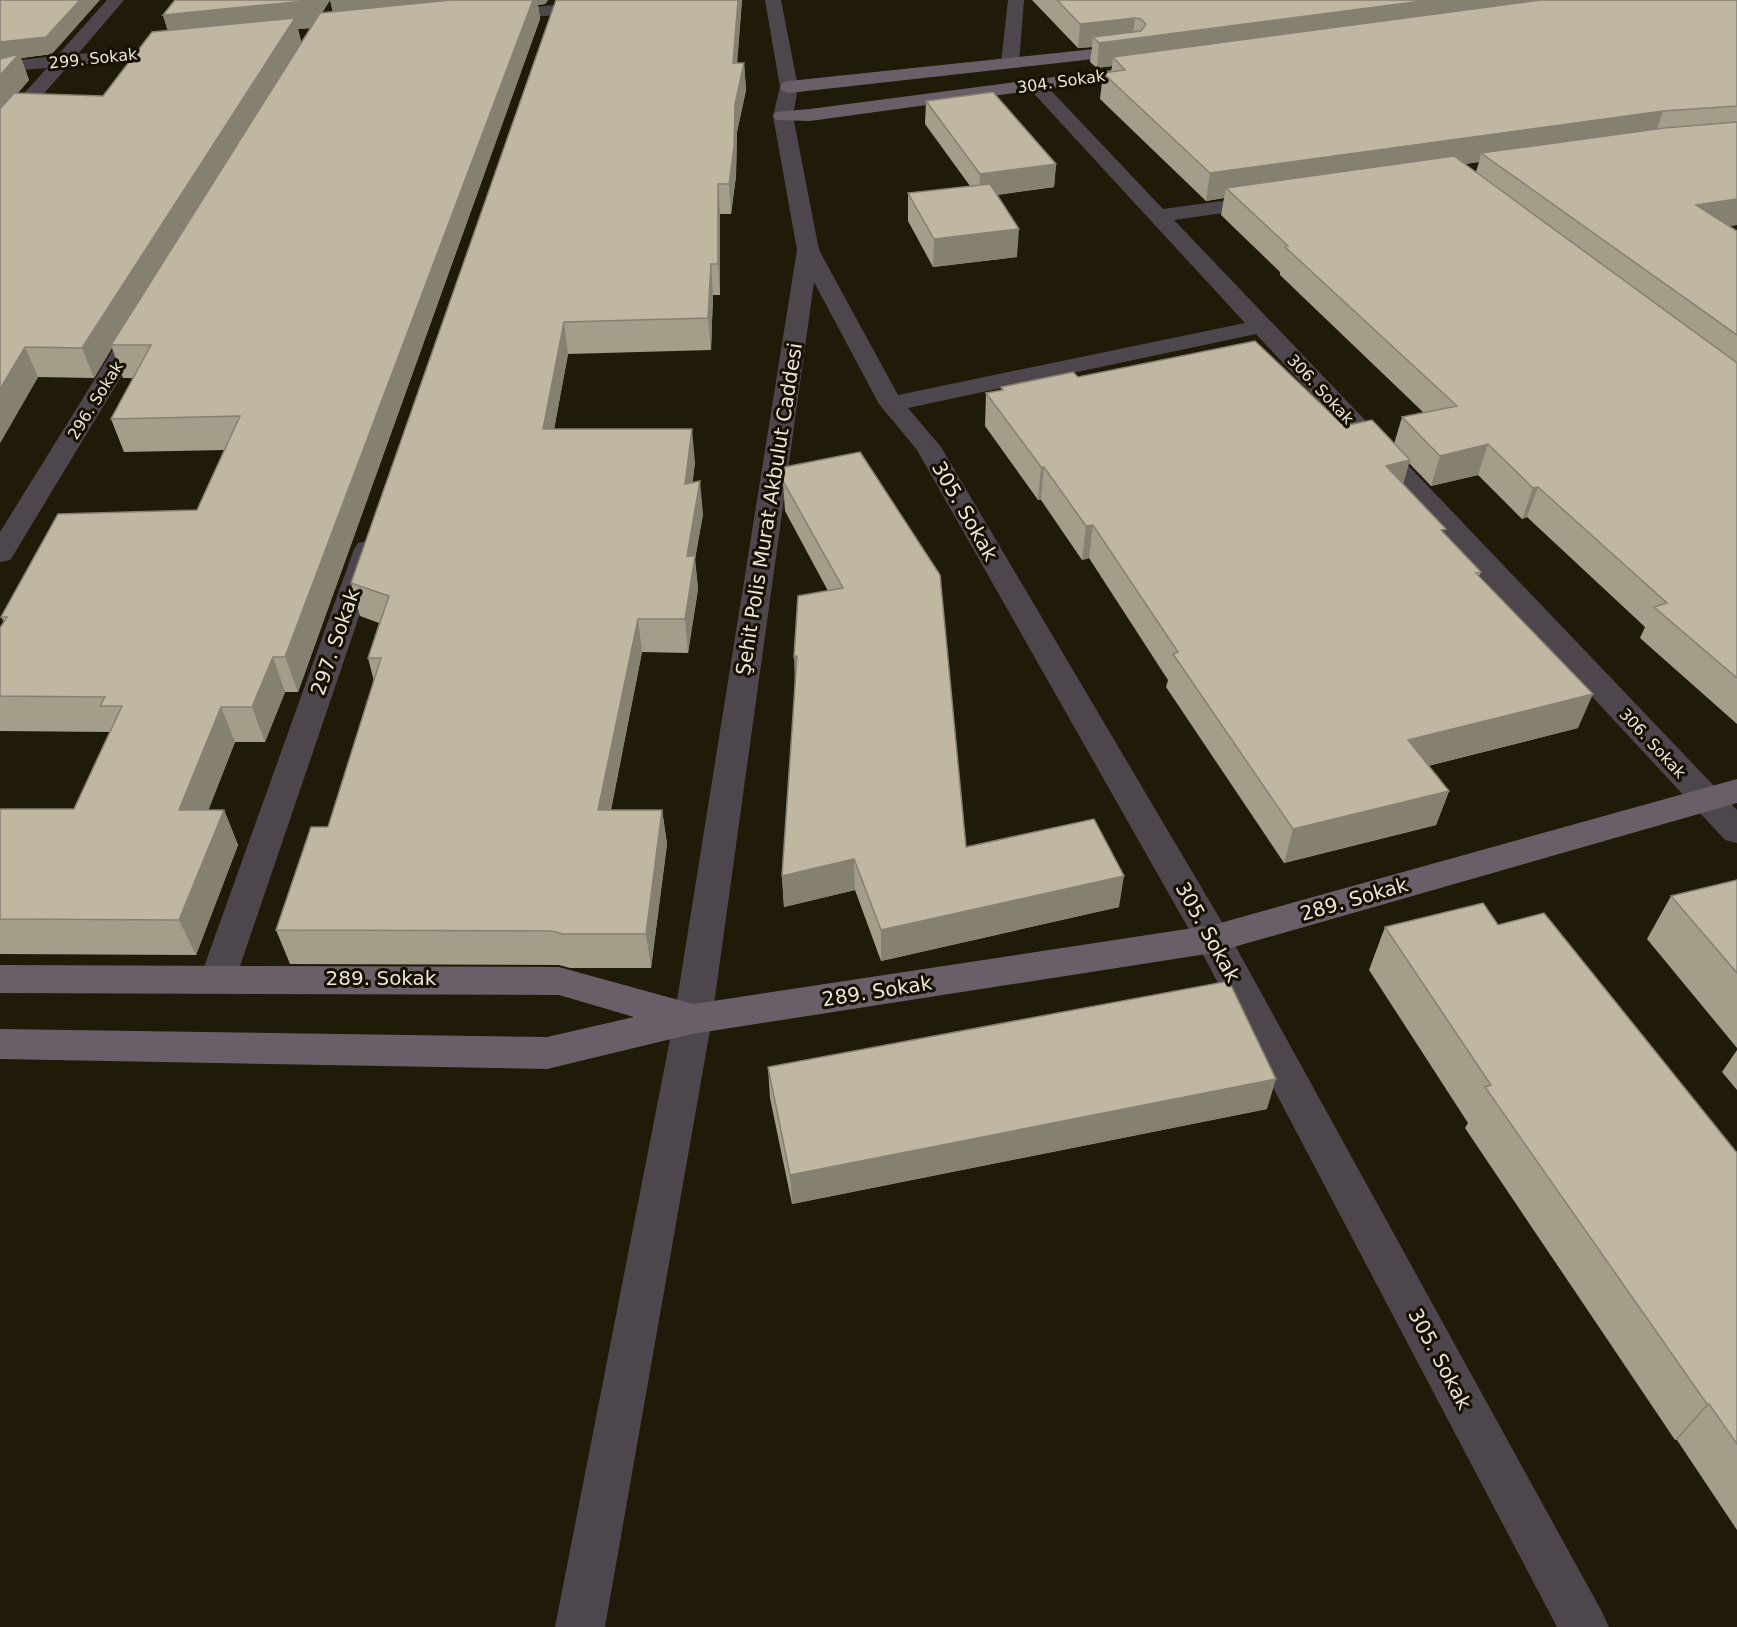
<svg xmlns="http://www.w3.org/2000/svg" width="1737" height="1627" font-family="'DejaVu Sans',sans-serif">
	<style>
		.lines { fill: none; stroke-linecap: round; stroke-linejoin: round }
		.street { fill: #4e464d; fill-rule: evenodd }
		.secondary { fill: #6a5f69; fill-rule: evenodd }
		.wall { fill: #a49d8a; fill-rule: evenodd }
		.shaded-wall { fill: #868071 }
		.building { fill: #bfb7a1; stroke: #868071; stroke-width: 1.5 }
		.labels { text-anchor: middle; stroke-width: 6; stroke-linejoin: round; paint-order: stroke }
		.far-street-label { font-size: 16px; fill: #eae6da; stroke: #171102 }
		.street-label { font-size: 20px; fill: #eae6da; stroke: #171102 }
	</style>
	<rect width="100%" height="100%" fill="#201a08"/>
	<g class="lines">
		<path class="street" d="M107 0H124L78 54 181 44 187 45 190 49 187 53 181 54 68 66 7 136 0 138V120L47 68 0 72V62L57 56Z
			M602 0H659L651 5 495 21 489 20 486 16 489 12 495 11Z
			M765 0H781L798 87 793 116 819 250 898 395 1245 323 1026 85 1028 81H1042L1163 209 1266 195 1273 197 1276 201 1273 205 1266 207 1174 220 1737 810V843L1725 840 1256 334 908 408 941 447 1226 929 1601 1610 1609 1627H1557L1199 947 917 450 879 404 814 282 712 1019 605 1627H555L674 1019 797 250 773 116 780 87Z
			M1008 0H1024L1019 63 1016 67H1004L1001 63Z
			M141 317 149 319 153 324 14 554 10 560 0 562V532L129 324 133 319Z
			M368 541 378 543 382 549 236 978 231 988 218 992 205 988 200 978 354 549 358 543Z"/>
		<path class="secondary" d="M1132 45 1138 46 1141 50 1138 54 789 93 782 91 780 87 782 83 789 81Z
			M1147 65 1153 66 1156 70 1153 74 810 121 776 120 773 116 776 112 810 109Z
			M1737 779V803L1213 953 692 1034 547 1069 0 1059V1029L547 1037 634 1017 559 995 0 993V965L559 967 693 1004 1213 925Z"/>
	</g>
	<path class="wall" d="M0 0 52 54 21 58 29 80 17 94 103 96 168 31 163 15 175 0H548L545 4 538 5 540 19 298 692H285L265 742H235L208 810H224L238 845 196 955 0 954V809H74L110 732 0 731V628L4 622 1 617 197 510 225 450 124 452 111 419 133 378H123L112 348 94 378 38 377 0 443ZM330 0 333 12 322 13ZM311 28 301 43 298 29Z
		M556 0H742L737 63H744L746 90 737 132 736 176 731 214H720V295H713L711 350 568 354 554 429 695 462 692 483 703 514 695 559 698 589 688 653 642 652 611 810H662L667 844 651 968H570L559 965 290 964 276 930 328 827 374 681 368 658 379 623 360 616 351 583Z
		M1032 0H1737V225L1729 226 1737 231V724L1640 638 1645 627 1527 517 1522 519 1478 475 1431 486 1409 463 1403 484 1444 534 1481 572 1479 576 1578 728 1428 766 1449 791 1436 825 1284 863 1166 687 1168 680 1089 558 1082 560 1041 500H1038L985 426 986 393 1001 390V387L1078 377 1344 426 1394 444 1402 417 1424 413 1280 275V272L1221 215 1224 198 1206 201 1100 99 1103 73 1111 72 1112 66 1097 68 1090 62 1092 47 1078 48ZM1479 162 1476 172 1465 164Z
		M926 101 1056 164 1054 187 997 195 1017 257 933 267 908 221V193L970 186 925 124Z
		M785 467 966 847 1119 907 881 961 855 890 784 907 782 876 828 591 785 511 783 481Z
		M1737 880V1048L1647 939 1671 896Z
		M1498 925 1737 1153V1530L1677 1440H1675L1465 1128 1468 1123 1369 970 1385 927Z
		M1737 1050V1090L1722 1072Z
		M768 1067 1267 1109 792 1204 770 1098Z"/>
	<path class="shaded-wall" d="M80 0H100L52 54 21 58 29 80 0 113V42Z
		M306 0H548L545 4 538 5 540 19 298 692 285 657 336 25 330 0 312 28 298 29 302 44 111 345 112 348 94 378 82 348 171 42 163 15Z
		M738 0H742L735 90 733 63Z
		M1430 0H1606L1113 57 1112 66 1097 68 1099 43 1093 37 1092 47 1078 48 1080 24 1135 18 1132 39Z
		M744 63 746 90 737 132 736 176 731 214 729 184 735 104Z
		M1663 111 1654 138 1481 153 1479 162 1235 197 1226 188 1224 198 1206 201 1210 173Z
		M1056 164 1054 187 979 197 980 174Z
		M718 184 720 214V295L718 264Z
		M1737 199V225L1686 233 1696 205Z
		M1019 229 1017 257 933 267 934 239Z
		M711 264 713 295 711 350 708 318Z
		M564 322 568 354 548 462 543 429Z
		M25 347 38 377 0 443V389Z
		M692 429 695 462 689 517 685 484Z
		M1488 444 1478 475 1431 486 1440 456Z
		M1410 460 1400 493 1386 466Z
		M1041 467H1044L1041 500H1038Z
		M700 481 703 514 695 559 698 589 688 653 685 619 687 556Z
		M1538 487 1527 517 1522 519 1533 488Z
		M1093 525 1089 558 1082 560 1086 526Z
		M638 619 642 652 604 844 598 810Z
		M797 656 795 688 794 657Z
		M273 657 285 692 265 742 252 707Z
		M1593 694 1578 728 1396 774 1408 740Z
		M221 707 235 742 195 845 179 810Z
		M1449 791 1436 825 1284 863 1293 829Z
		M224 810 238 845 196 955 179 920Z
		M662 810 667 844 651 968 646 934Z
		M854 859 855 890 784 907 782 876Z
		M1124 876 1119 907 881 961V930Z
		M1276 1079 1267 1109 792 1204 790 1175Z
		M1707 1404H1709L1677 1440H1675Z"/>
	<path class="building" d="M0 0H80L46 37 0 42Z
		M175 0H306L305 1 163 15Z
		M451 0H533L285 657H273L252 707H221L179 810H224L179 920 0 919V809H74L122 706H100L105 697 0 696V628L7 617H1L58 514 197 510 240 416 111 419 151 345H111L320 13Z
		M556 0H738L733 63H744L735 104 734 147 729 184H718V264H711L708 318 564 322 543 429H692L685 484 700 481 687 556H695L685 619H638L598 810H662L646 934H563L552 931 276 930 311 827H328L381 658H368L389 596 351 583Z
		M1057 0H1430L1099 43 1093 37 1141 31 1146 24 1141 19 1135 18 1080 24Z
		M1541 0H1737V106L1663 111 1210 173 1103 73 1125 70 1113 57Z
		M295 18 82 348 25 347 0 389V109L14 93 103 96 152 32Z
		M19 54 0 75V59Z
		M993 92 1056 164 980 174 926 101Z
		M1737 122V199L1696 205 1737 231V335L1481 153 1664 128Z
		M1454 156 1737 363V678L1654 607 1667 603 1538 487 1533 488 1488 444 1440 456 1402 417 1457 406 1285 247 1288 246 1226 188Z
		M990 184 1019 229 934 239 908 193Z
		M1255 341 1344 426 1372 420 1410 460 1386 466 1446 529 1441 530 1481 572 1476 573 1593 694 1408 740 1449 791 1293 829 1173 654 1178 652 1093 525 1086 526 1044 467H1041L986 393 1003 390 1001 387 1073 372 1078 377Z
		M860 452 940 575 966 847 1094 819 1124 876 881 930 854 859 782 876 797 656 794 657 798 596 843 588 783 481 785 467Z
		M1737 880V973L1671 896Z
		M1483 903 1498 925 1544 913 1737 1153V1444L1709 1404H1707L1485 1087 1491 1085 1385 927Z
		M1229 981 1276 1079 790 1175 768 1067Z"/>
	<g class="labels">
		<g class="far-street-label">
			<text transform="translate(93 58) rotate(-6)" y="6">299. Sokak</text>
			<text transform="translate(1061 81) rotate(-8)" y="6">304. Sokak</text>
			<text transform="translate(1321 389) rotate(47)" y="6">306. Sokak</text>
			<text transform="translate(95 400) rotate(-58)" y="6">296. Sokak</text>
			<text transform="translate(1653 743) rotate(47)" y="6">306. Sokak</text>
		</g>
		<g class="street-label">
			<text transform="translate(769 509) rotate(-81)" y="7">Şehit Polis Murat Akbulut Caddesi</text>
			<text transform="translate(965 511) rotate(60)" y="7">305. Sokak</text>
			<text transform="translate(335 642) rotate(-71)" y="7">297. Sokak</text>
			<text transform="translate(1354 899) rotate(-16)" y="7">289. Sokak</text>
			<text transform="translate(1208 932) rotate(61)" y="7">305. Sokak</text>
			<text x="381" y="985">289. Sokak</text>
			<text transform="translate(877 991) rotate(-9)" y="7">289. Sokak</text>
			<text transform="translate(1440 1359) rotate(62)" y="7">305. Sokak</text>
		</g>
	</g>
</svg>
